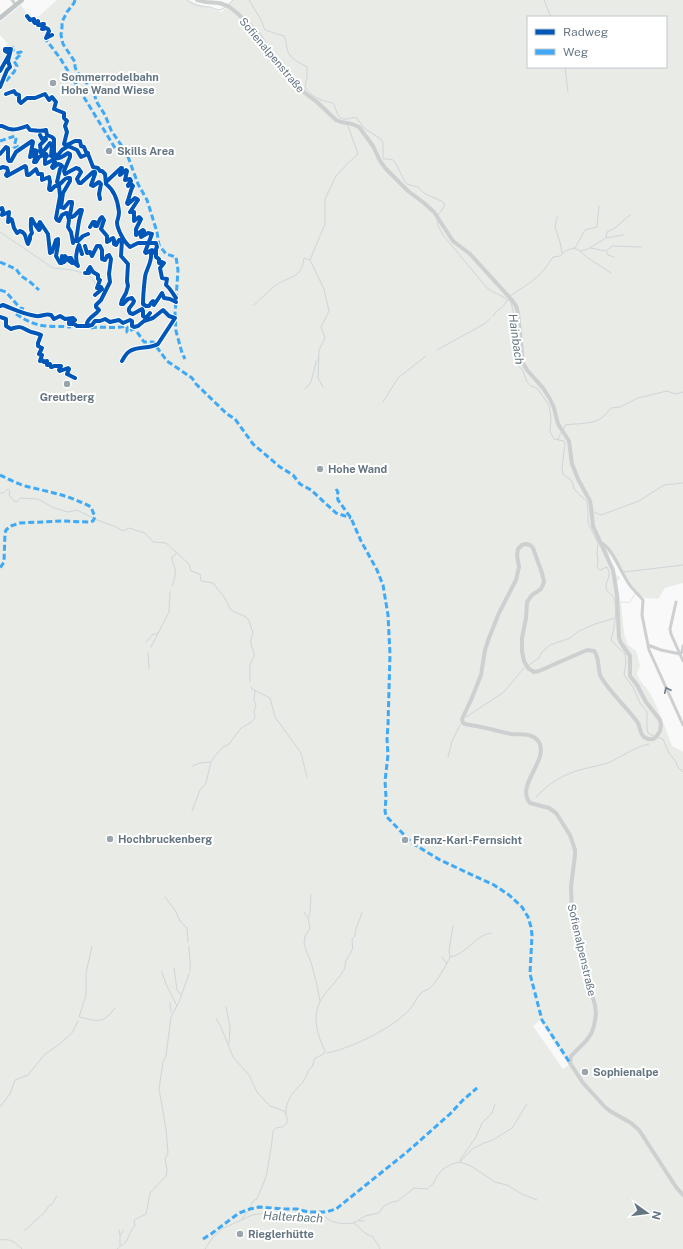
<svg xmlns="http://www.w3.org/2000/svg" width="683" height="1249" font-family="'Public Sans',sans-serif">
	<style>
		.green { fill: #e8ebe6; fill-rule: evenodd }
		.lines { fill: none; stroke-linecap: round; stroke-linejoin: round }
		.stream { stroke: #ced6d9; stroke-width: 1 }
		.minor { stroke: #cecfd0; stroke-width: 3 }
		.tertiary { stroke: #cecfd0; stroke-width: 4 }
		.secondary { stroke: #c0c6c8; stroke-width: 4.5 }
		.quiet { stroke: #3fa9f5; stroke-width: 3; stroke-dasharray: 6 3; stroke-linecap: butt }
		.cycleway-casing { stroke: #fff; stroke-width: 6 }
		.cycleway { stroke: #0057b8; stroke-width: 4 }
		.oneway { stroke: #707f8b }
		.poi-dot { fill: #99a4ac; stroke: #fff; stroke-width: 1.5 }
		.labels { text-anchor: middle; stroke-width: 4; stroke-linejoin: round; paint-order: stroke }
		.street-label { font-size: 11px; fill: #657683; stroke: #fff }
		.poi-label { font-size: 11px; font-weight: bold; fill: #657683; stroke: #fff; text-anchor: start }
		.water-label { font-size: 12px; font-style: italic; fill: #60757c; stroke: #fff }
	</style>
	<rect width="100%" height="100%" fill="#f9f9f9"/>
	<path class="green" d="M57 0H189L195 3 222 12 232 0H683V583L665 588 658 599 645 598 637 592 630 603H621L624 633 628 645 636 651 637 654 640 666 637 674C640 682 647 688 651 695 659 711 666 729 672 746L683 752V1249H0V50L8 44 0 35V22L21 5 31 19 36 18 39 16ZM528 17H666V67H528ZM610 555 624 578 635 593 629 602 620 601 617 581 619 580 620 577 615 574 608 556ZM540 1020 569 1065 563 1069 533 1026Z"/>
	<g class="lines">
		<path class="stream" d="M187 0C194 6 200 6 209 7 216 8 219 13 225 7
			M249 0 261 20 265 30 284 36C287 42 286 47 288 52 291 59 300 63 307 67V77L305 87C311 97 322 101 333 103 337 109 336 120 347 119 351 118 353 117 357 118L364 128 381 139 383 143V159C386 159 391 159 393 160 396 161 402 179 407 184L418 187 424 193 441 201 445 204 442 210 437 216
			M544 0 551 17
			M229 4 233 0
			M565 67 568 92
			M557 217 555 227 560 242 562 253
			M437 219 438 226 443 235 487 288C495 294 504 296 511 302L518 334V348L516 355 519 366 523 371 527 382 531 386 537 388 549 405 551 418 550 432 554 439 564 441 565 442 562 468 563 474 572 481 574 489 587 502 588 511V523L598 543 597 553 598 561 597 567 600 570 607 567C613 578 605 579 606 588 607 593 612 594 614 598 618 607 614 631 611 640L625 654 626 662 624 675 633 687 640 703 647 712V728L648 733 654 736
			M0 232 53 268 72 270 83 273
			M606 238 623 235
			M575 248 585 230 597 227 599 206
			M590 248 606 251 612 246 641 247
			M580 251 588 258 611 273
			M607 252 608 255 614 257
			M310 260 324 289 329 311 321 327 325 338 319 350 318 378 323 387
			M86 274 91 277 97 286
			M511 295C523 288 535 280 544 270 547 266 550 261 553 257L560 256 565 251 574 248 580 251 588 249 606 238 607 232 615 228 630 215
			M254 305C261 299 268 291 276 285 289 276 302 279 304 258L310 260 325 224V199L336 176 347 164 358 154 348 126
			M493 316C497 308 502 311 507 300
			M437 350 484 324 490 319
			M305 389 311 382 316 362 319 358
			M383 402 398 378 426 356
			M564 429 565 425C576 423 594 425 603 417 605 415 608 411 611 408L620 407 638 398 667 391 675 394 683 392
			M558 439 561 433
			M0 493H3L8 489 10 491 9 495 14 501 17 502 20 498 38 499 54 508 68 512 77 510 97 520 114 526 123 531 129 528 145 533 153 542 166 543 189 564 191 571 200 574 201 581 213 583 224 597 231 610 246 617 249 621 253 633 251 638V645L254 653V656L250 665V682
			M594 512 601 515 639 501 664 485 683 483
			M624 572 683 565
			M172 586C174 581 176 575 175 570 175 565 172 564 172 557L176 554
			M146 642 152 635 158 633
			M151 647 169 612 170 592
			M148 653 149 669
			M529 665 539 658 542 652 550 645 570 638 579 631 595 624 615 618
			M251 687 252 689 270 698 275 717 301 753 307 777
			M466 717 504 692 524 668
			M657 737 663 739 669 753 676 762 677 766 683 772
			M448 757 452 741 460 725
			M193 766 200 763 210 762
			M536 797C549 783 564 774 583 769 591 767 602 765 610 762 623 756 634 747 649 744
			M192 811 200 790 206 783 211 762 214 757 223 747 229 744 241 728 250 723 254 719 255 717 254 711 256 705 254 700 255 691
			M311 895 310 913 308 918 310 928 305 936 304 944 307 953 311 962 317 985 320 1001
			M165 897 175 910 180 921 187 928 188 942
			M304 912 307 917
			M92 946 86 973V995L79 1017C98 1021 102 1025 115 1008
			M189 946C189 955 191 962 190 971
			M442 957 447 964
			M450 957 449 951 453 926
			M174 968 177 990 181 995
			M162 972 166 984 177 1006
			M170 1003 171 1012
			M226 1007 230 1026 229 1044
			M216 1018 221 1027 233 1057 249 1075 257 1092 270 1106 284 1111 285 1113
			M327 1053C352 1048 393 1028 410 1009 414 1005 416 998 420 994 423 991 427 990 430 988 436 983 447 964 450 957 466 955 475 935 491 933
			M0 1107 10 1094 15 1080 28 1075 45 1054 57 1046 72 1033 78 1021
			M286 1116C285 1104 290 1096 298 1087 300 1085 303 1083 304 1080 308 1075 306 1071 312 1067L315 1058 324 1054 325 1051C316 1032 311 1013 324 995 329 989 334 984 338 978 341 975 343 971 345 968 345 965 345 961 347 959 353 948 353 952 352 939L355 936C355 927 360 921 362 912
			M282 1127C287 1125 288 1122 287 1117
			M460 1161 462 1157 476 1137 482 1123 492 1113 495 1104
			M460 1162 471 1166 495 1182 507 1185 522 1194 537 1200
			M242 1219C244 1216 247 1213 249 1210 252 1205 251 1201 257 1199 260 1190 265 1182 267 1172 269 1159 272 1145 273 1131L276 1128 281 1127
			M359 1221H364
			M354 1223 365 1216 379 1213 384 1206 392 1202 398 1201 414 1188 427 1189 433 1184 438 1175 443 1169 452 1164 460 1162 472 1149 484 1143 493 1140 512 1128 527 1104
			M119 1230 120 1235
			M24 1231 44 1213 48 1207 52 1204 57 1196
			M0 1240C10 1238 15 1242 22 1249
			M120 1245V1236L123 1231
			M117 1249 126 1242 132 1229 135 1226 134 1220 146 1214 150 1193 166 1176 167 1170 165 1159 168 1153 166 1129 159 1089 163 1062 166 1056 171 1017 179 1002 189 974
			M205 1249 213 1237 222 1229 252 1215 264 1213 274 1214 307 1218C315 1222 316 1217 323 1217 326 1216 328 1220 331 1221 339 1224 346 1224 354 1223L365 1233 373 1237C375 1241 378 1244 380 1249"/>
		<path class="minor" d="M12 0 16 5
			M601 543C613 548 621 573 629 584 633 590 639 595 643 600L642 615 649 650 683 725
			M676 602 670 629 671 634 683 661
			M648 645 661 650 680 654
			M680 654 682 652 683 646"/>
		<path class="tertiary" d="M197 0 206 2 219 3 228 6 236 12 256 31 287 75 305 93 317 102 336 120 341 122 352 124 359 127 373 146 380 161 386 169 408 191 424 203 434 212 453 241 470 254 511 299 516 306 518 313 523 363 527 370 543 388 550 399 554 408 558 424 569 441 572 464 578 479 590 501 591 507 593 526 613 570 617 595 619 638 621 643 630 656V676L637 685 646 702 660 720 661 725 660 731 656 737 653 739C649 740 647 739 644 737 640 734 640 727 638 723 627 707 611 694 601 677 597 669 600 657 594 651L587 650 539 671 534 672 528 668 524 661 522 651V638L526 618 527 602 532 595 541 589 544 582 542 573 533 548 530 545 526 544 522 545 518 549 517 555 519 567 516 580 499 613 489 638 485 650 481 675 471 700 462 719 463 723C468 726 475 725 481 727 491 729 501 732 511 734 521 735 532 732 539 742 549 761 515 785 530 803L549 808 556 813 570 835 575 850V855L571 887 572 912 587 978 595 1005 596 1014 594 1026 591 1034 586 1041 571 1056 570 1063 583 1083 605 1107 610 1111 631 1123 639 1130 676 1187 683 1195"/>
		<path class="secondary" d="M0 18 22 0"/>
		<path class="quiet" d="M75 0 74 3 67 12 62 22V27L61 35 63 44 75 62V67L77 72 94 91 96 101 105 115 111 130 127 154 138 184 147 200 157 232 159 245 166 254 176 257 178 270 175 314 176 331 182 353 185 359
			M44 37 60 58 115 148
			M6 81 14 72 17 66 14 61 22 53 21 52 16 53 13 50 12 46
			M0 141 15 136 16 139 14 147 16 148 19 146
			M0 262 16 269 21 276 29 281 39 290
			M0 290 6 292 20 308 24 309
			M16 314C25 320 34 325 46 326 54 327 62 326 71 327
			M91 328C102 326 116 329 126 326L127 327V332L130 331 133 329H135L144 342H153L167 361 192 378 196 384 227 414 235 419 253 444 280 467 293 475 300 484 311 490 336 513 351 518
			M0 475C9 479 19 485 29 487 50 492 71 496 91 507L95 517 93 521 89 522 62 521 20 523 11 526 6 530 5 533 4 562 0 568
			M336 489 338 492 337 496 338 500 351 518 361 541 377 570 383 585 388 615 390 654 388 725 387 739 388 755 385 781 386 797 385 811 386 816 412 843 440 860 494 885 509 895 522 907 528 917 531 927 532 935 530 974 542 1020 570 1063
			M203 1239 211 1234 239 1213 250 1209 259 1207 273 1208 283 1209H297L308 1212H326L336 1209 407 1152 450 1114 463 1100 477 1088"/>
		<defs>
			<path id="cycleway" d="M27 16 30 20 34 19V22L35 23 38 21V25L43 24H44L42 29H43L46 28 48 29 49 31 46 38 52 35
				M0 71 9 55V53L5 51V49H11L8 61 10 67 7 70 0 87
				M6 94 14 91 16 94 19 95V101L21 103 27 98H35L45 94 49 100 52 97 56 102 54 109 64 113V118L67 121 65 126 67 132 64 144 67 145 75 141H80L81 146 84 147 86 152 88 153
				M0 126H2C11 131 17 130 27 126L30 130C36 130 40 132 46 130L47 135 52 137 54 139V152L55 155H58L62 150 68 146 77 150 81 157 88 154 93 167 98 168 100 171H102L105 174 106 184C114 190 118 202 119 212 119 216 118 218 117 222 117 229 124 242 130 247L138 243H156L157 247 156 249V257L159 259V263L162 262 164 263 160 268 162 278 167 279 166 285C170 288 173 294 176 298
				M40 135 42 139 45 138 46 139 40 145 41 153 43 152 50 143 52 145 51 156C57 161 62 157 68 153L70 154V157L64 171 65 174 76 168 79 169 81 172 77 179 79 183H81L93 172H95V174L91 185 93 186 99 182 101 184 99 194 100 199
				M0 154 6 147 8 148V159L9 161H11L16 152 32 141 33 142 30 157 32 156 35 150 37 151 34 162H36L39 157 46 154 47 156 45 158V164L53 160 55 162 52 167 53 168 58 164 61 165 62 166 60 169 57 182 60 184C64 181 64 177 70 178V181L63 193 61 207 64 208 69 202H72V204L70 215 72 217 74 216 80 210H82L79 221 76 241H78L83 236 88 234
				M0 168 3 167 7 168 8 171 6 175 7 176 25 166 26 167 27 175H29L36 169 38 174H42V180L49 177 50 182 49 189 50 190H51L55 186H59L60 196 56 218 57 220 59 221 62 215 66 213H67L69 220 68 227 71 232 73 243
				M106 182 121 168H122L120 175 126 170 127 171 125 180 130 179 131 181 128 185V186L131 184 133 186C130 191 130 196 127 203L128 204 135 198 137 199 138 200 130 212H134V221L139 217 141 219 136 229V235L143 230 144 231 141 234V237L148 233 152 234 145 252 146 253 152 250 154 252 151 254C152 263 146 269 145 277 144 286 143 295 143 304L146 306H149L151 303 153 301 154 305 162 293 164 298 170 299 176 302
				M0 209 2 208 3 211 2 215 9 212 8 222 11 219 12 220 14 228 17 233 20 231C27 233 25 239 28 244L30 239V236L32 233C30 228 31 225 31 219H32L34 223 39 230 40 229 39 224 40 222 48 234 50 253 52 252 56 240 58 239V245L56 256 60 263H62V256L64 262 65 261V256L68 260 72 263 69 258H71L73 262 78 266C75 260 76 251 79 245L82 254
				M90 227 93 222H95V226H97L100 219 102 217 104 220 101 229 107 236V242L109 241 111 239 113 238 114 240V244L116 245 119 240H122L121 256 128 264 127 281 128 286 126 293 122 300 121 304H123L128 299 132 298 134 301C133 306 126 308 130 313L133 314 142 309 143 311V316L146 318 150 313
				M85 246 87 253 90 252 92 256 97 246H100L102 250V259L105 260 107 256 109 255 111 259 109 274 110 282 101 300 96 305V307L99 310C96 315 89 317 87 323L88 326 92 325 95 321H100L105 319 110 322 119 320 123 323 130 320 132 321V326L134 327 138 326 144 321 153 318 163 310 169 316 175 318 158 344C150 349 138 346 130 351 126 353 124 358 122 361
				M85 273H89L88 270 90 267 93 272 98 275V279L100 280 97 288 101 287 102 289 95 295
				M0 306 3 305C14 309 23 314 36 316 42 317 45 313 51 315L54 319 60 316 65 319 73 318 75 320 69 322V324H74L77 326H88
				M0 317 6 319V326L11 329C23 325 21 328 31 332 35 333 38 333 41 335L38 343V346L42 348 39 354 42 355 40 361 42 360 44 362 47 361V365L50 364 51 367H52L54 366H61L59 370 60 371 68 368 69 369 67 374 75 378"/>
		</defs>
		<use href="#cycleway" class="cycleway-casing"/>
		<use href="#cycleway" class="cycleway"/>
	</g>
	<defs><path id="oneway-chevron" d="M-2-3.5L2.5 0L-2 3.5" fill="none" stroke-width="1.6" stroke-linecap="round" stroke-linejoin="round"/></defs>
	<use class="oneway" href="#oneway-chevron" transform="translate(667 690) rotate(-115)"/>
	<g class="poi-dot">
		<circle cx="53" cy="83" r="4"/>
		<circle cx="109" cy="151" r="4"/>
		<circle cx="67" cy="384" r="4"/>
		<circle cx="320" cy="469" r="4"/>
		<circle cx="110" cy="839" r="4"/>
		<circle cx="405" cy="840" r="4"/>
		<circle cx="585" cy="1072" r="4"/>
		<circle cx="240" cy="1234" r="4"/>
	</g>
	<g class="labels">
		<g class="street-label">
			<text transform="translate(272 55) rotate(50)" y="4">Sofienalpenstraße</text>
			<text transform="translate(582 950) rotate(77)" y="4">Sofienalpenstraße</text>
		</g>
		<g class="poi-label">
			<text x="61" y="81">Sommerrodelbahn<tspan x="61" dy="13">Hohe Wand Wiese</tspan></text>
			<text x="117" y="155">Skills Area</text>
			<text x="67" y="401" text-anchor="middle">Greutberg</text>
			<text x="328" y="473">Hohe Wand</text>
			<text x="118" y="843">Hochbruckenberg</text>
			<text x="413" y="844">Franz-Karl-Fernsicht</text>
			<text x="593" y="1076">Sophienalpe</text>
			<text x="248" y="1238">Rieglerhütte</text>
		</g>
		<g class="water-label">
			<text transform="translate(516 339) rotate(82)" y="4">Hainbach</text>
			<text transform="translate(293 1217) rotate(3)" y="4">Halterbach</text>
		</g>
	</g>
	<rect x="527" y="16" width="140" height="52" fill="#ffffff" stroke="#c1c8cd"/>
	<rect x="535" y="29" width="20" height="6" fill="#0057b8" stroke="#c1c8cd"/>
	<text x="563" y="36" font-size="12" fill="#657683">Radweg</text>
	<rect x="535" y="49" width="20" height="6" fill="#3fa9f5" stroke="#c1c8cd"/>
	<text x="563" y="56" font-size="12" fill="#657683">Weg</text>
	<g transform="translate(647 1213) rotate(104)" stroke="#ffffff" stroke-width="3" paint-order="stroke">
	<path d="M0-3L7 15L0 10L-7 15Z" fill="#657683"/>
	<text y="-6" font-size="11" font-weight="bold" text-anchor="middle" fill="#657683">N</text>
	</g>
</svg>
